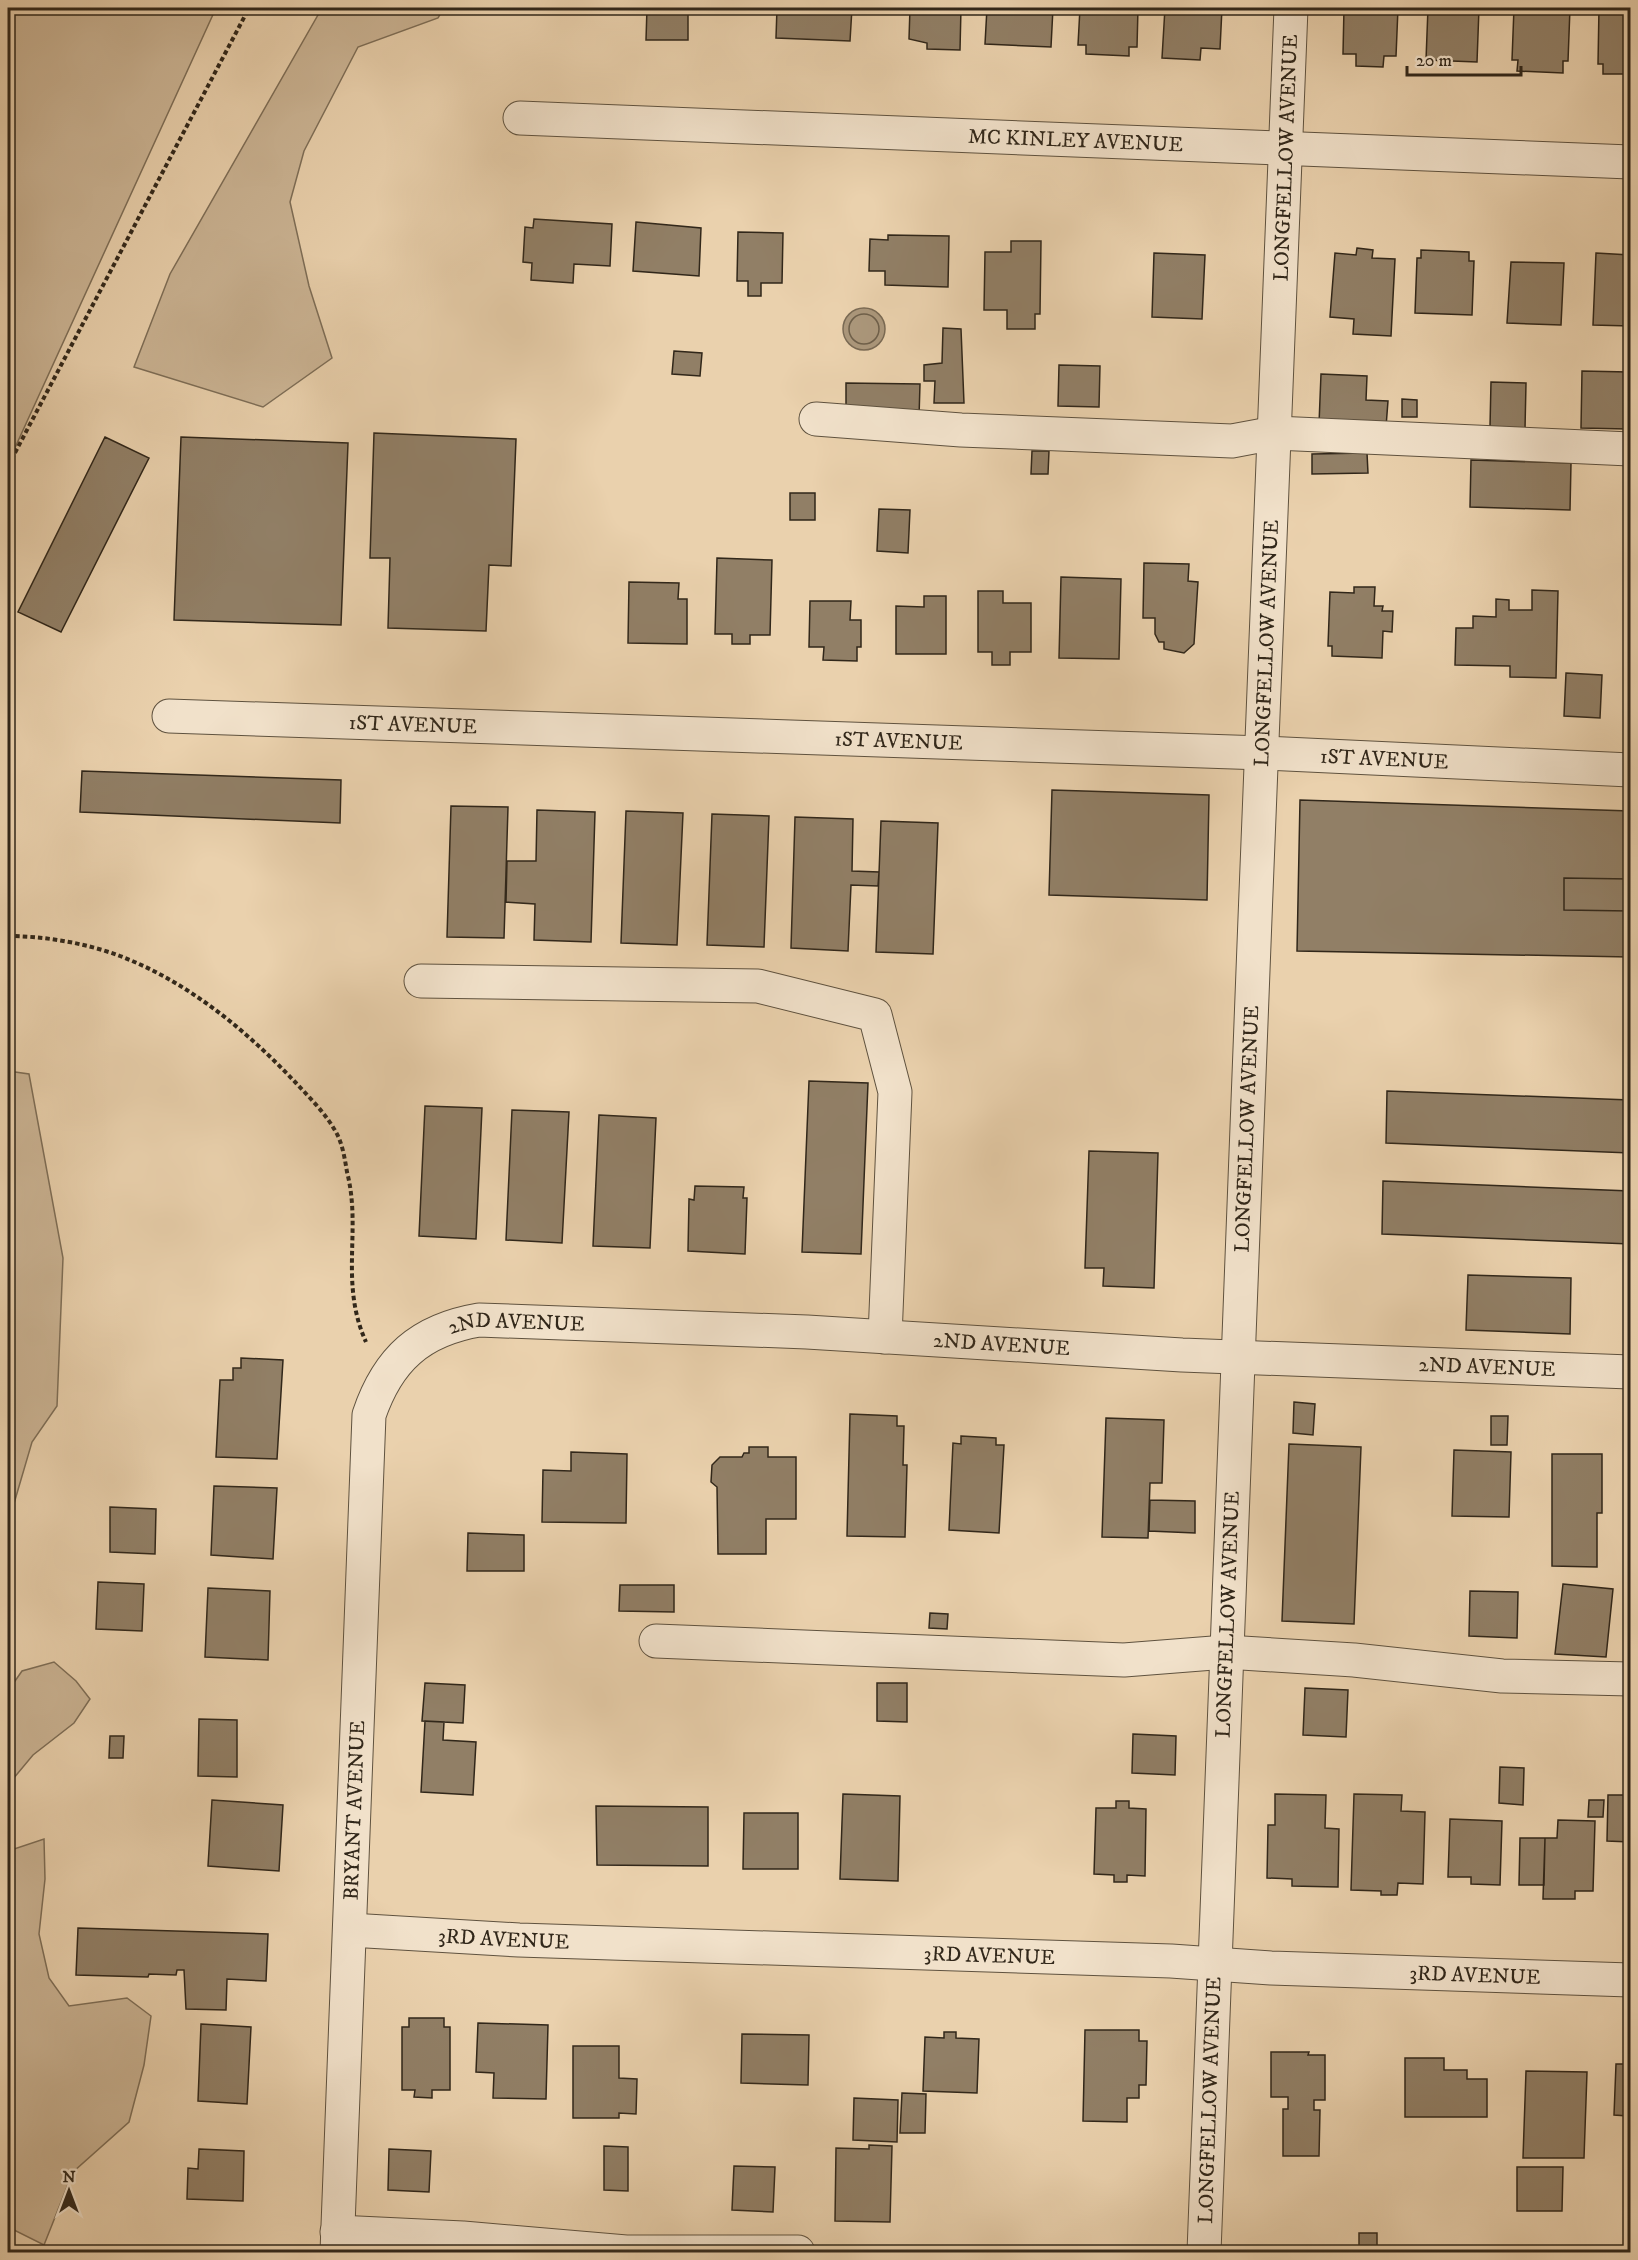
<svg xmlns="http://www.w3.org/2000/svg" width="1638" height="2260" font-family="'IM FELL DW Pica',serif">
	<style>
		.green { fill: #cbb494; stroke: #7e6e57; stroke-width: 1.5 }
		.water { fill: #ab977b; stroke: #7a6a54; stroke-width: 1.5 }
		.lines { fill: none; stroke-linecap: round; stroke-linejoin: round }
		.shore { stroke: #6e5f4a; stroke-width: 1.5 }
		.building { fill: #917f66; stroke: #31271a; stroke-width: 1.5 }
		.minor-casing { stroke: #5f523f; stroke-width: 35 }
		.path { stroke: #31271a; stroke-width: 4; stroke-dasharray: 4.5 3; stroke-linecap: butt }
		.minor { stroke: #f1e1ca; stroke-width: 33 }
		.labels { text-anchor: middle; stroke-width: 5; stroke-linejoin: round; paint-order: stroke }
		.street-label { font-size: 21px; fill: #31271a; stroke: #f1e1ca }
	</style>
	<rect width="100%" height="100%" fill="#ead1ad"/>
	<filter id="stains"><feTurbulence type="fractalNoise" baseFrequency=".00333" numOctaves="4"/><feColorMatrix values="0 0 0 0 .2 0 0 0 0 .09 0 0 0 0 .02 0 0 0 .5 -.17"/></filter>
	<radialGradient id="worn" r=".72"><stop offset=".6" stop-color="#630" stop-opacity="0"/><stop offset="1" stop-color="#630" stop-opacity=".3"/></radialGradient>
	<path class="green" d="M8 8H216L8 463Z
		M322 8H444L438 18 358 47 304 151 290 202 309 286 332 358 263 407 134 367 170 274Z
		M8 1071 29 1074 63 1258 57 1406 32 1442 8 1524Z
		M54 1662 76 1681 90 1699 74 1723 33 1755 8 1785V1691L22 1671Z
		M44 1839 45 1879 39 1934 49 1978 69 2006 127 1998 151 2016 144 2065 129 2122 73 2172 44 2245 8 2227V1851Z"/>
	<path class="water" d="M843 329a21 21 0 1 1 42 0a21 21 0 1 1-42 0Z"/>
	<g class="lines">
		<path class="shore" d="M849 329a15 15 0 1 1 30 0a15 15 0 1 1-30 0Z"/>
	</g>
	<path class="building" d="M647 8H688V40H646Z
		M777 8H852L850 41 776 38Z
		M910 8H961L960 50 927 49V43L909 39Z
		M987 8H1053L1051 47 985 44Z
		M1080 8H1138L1137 47H1129V56L1086 54V45H1078Z
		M1165 8H1222L1220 49 1201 48 1200 60 1162 58Z
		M1344 8H1398L1396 56H1384L1383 67 1356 66V54H1343Z
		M1428 8H1479L1477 62 1426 60Z
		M1514 8H1570L1568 61H1563V73L1517 71 1518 60H1512Z
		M1599 8H1630V74H1603V64H1598Z
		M534 219 612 224 610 266 574 264 573 283 531 280 532 263 523 262 525 227 533 228Z
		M636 222 701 228 699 276 633 271Z
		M738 232 783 233 782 283H761V296H748V281H737Z
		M888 235 949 236 948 287 885 285V271H869L870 239 888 240Z
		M1011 241H1041L1040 314H1035V329H1007V310H984L985 252H1011Z
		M1357 248 1373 250 1372 258 1395 259 1391 336 1353 334 1354 319 1330 317 1335 253 1356 255Z
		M1421 250 1469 252V261H1474L1472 315 1415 313 1417 258H1421Z
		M1154 253 1205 255 1202 319 1152 317Z
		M1596 253 1630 255V326L1593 325Z
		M1511 262 1564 263 1561 325 1507 323Z
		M943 328 961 329 964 403H934L935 381H924V365L942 363Z
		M674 351 702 353 700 376 672 374Z
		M1059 365 1100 366 1099 407 1058 406Z
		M1582 371 1628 372 1627 429 1581 428Z
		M1321 374 1367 376 1366 400 1388 401 1386 427 1319 424Z
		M1491 382 1526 383 1525 429 1490 427Z
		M846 383 920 384 919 417 846 415Z
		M1402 399 1417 400V417H1402Z
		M374 433 516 439 511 566 489 565 486 631 388 628 390 558H370Z
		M105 437 149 458 61 632 18 612Z
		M181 437 348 443 341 625 174 620Z
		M1032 451H1049L1048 474H1031Z
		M1367 453 1368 473 1312 474V454Z
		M1471 460 1571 463 1570 510 1470 507Z
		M790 493H815V520H790Z
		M879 509 910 510 908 553 877 551Z
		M717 558 772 560 770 635H750V644H732V634H715Z
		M1144 563 1189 564 1188 581 1198 582 1194 644 1184 653 1164 649V642H1159L1155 634V618H1143Z
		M1061 577 1121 579 1119 659 1059 658Z
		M629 582 679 583 678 599H687V644L628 643Z
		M1354 587H1375L1374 606H1383L1382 611H1393L1392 632 1383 631 1382 658 1332 656V646H1328L1330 592 1354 593Z
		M1532 590 1558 591 1556 678 1510 677V666L1455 665 1456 628H1473V616L1496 617V599L1509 600V610H1532Z
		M978 591H1003V603H1031V652H1010V665H992V652H978Z
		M924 596H946V654H896V606L924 607Z
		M810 601H851L850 620H861V647H857V661L823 660 824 647H809Z
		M1566 673 1602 675 1600 718 1564 716Z
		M82 771 341 780 340 823 80 812Z
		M1052 790 1209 795 1207 900 1049 895Z
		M1300 800 1630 811V957L1297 951Z
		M451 806 508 807 504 938 447 937Z
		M537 810 595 812 591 942 534 940 535 904 506 902 507 861H536Z
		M626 811 683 813 677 945 621 943Z
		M712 814 769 816 764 947 707 945Z
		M795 817 853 819 852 871 879 872 878 886 851 885 848 951 791 948Z
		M881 821 938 823 933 954 876 952Z
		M1564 878 1630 879V911L1564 910Z
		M809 1081 868 1083 861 1254 802 1252Z
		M1387 1091 1630 1100V1153L1386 1143Z
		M425 1106 482 1108 476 1239 419 1236Z
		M512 1110 569 1112 562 1243 506 1240Z
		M599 1115 656 1118 650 1248 593 1246Z
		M1089 1151 1158 1153 1154 1288 1103 1286 1104 1268H1085Z
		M1383 1181 1630 1191V1244L1382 1234Z
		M695 1186 744 1187 743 1198H747L745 1254 688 1251 689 1199 694 1200Z
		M1468 1275 1571 1278 1570 1334 1466 1330Z
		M241 1358 283 1360 277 1459 216 1457 220 1380H233V1368H241Z
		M1294 1402 1315 1404 1313 1435 1293 1433Z
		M850 1414 897 1416V1426H904L903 1465H907L905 1537 847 1536Z
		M1491 1416H1508L1507 1445H1491Z
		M1106 1418 1164 1420 1162 1483H1150L1148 1538 1102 1537Z
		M961 1436 996 1438V1445H1004L999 1533 949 1530 953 1443 961 1444Z
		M1289 1444 1361 1447 1354 1624 1282 1621Z
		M749 1447H768V1457H796V1519H766V1554H718L717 1487 711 1482 712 1465 720 1457H742L744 1453H749Z
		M1454 1450 1511 1452 1509 1517 1452 1516Z
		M571 1452 627 1454 626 1523 542 1522 543 1470 571 1471Z
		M1552 1454H1602V1513H1597V1567L1552 1566Z
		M214 1486 277 1488 273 1559 211 1555Z
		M1150 1500 1195 1501V1533L1149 1531Z
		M110 1507 156 1509 155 1554 110 1552Z
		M468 1533 524 1535V1571H467Z
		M98 1582 144 1584 142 1631 96 1629Z
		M1563 1584 1613 1589 1606 1657 1555 1654Z
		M620 1585H674V1612L619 1611Z
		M208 1588 270 1591 268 1660 205 1657Z
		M1470 1591 1518 1592 1517 1638 1469 1636Z
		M930 1613 948 1614 947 1629 929 1628Z
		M425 1683 465 1685 463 1723 422 1721Z
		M877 1683H907V1722L877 1721Z
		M1305 1688 1348 1690 1346 1737 1303 1735Z
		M199 1719 237 1720V1777L198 1776Z
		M425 1721 444 1722 443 1740 476 1742 473 1795 421 1792Z
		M1133 1734 1176 1736 1175 1775 1132 1773Z
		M110 1736H124L123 1758H109Z
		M1500 1767 1524 1768 1523 1805 1499 1803Z
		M843 1794 900 1796 898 1881 840 1879Z
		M1275 1794 1326 1795 1325 1828 1339 1829 1338 1887 1292 1886V1879L1267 1878 1268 1825H1275Z
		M1354 1794 1402 1795 1401 1811 1425 1812 1423 1884 1398 1883 1397 1895H1381V1891L1351 1890Z
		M1608 1795H1630V1842L1607 1841Z
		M212 1800 283 1805 279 1871 208 1866Z
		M1589 1800H1604L1603 1817H1588Z
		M1116 1801H1129V1808L1146 1809 1145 1876 1127 1875V1882H1114V1875L1094 1874 1096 1808H1116Z
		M596 1806 708 1807V1866L597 1865Z
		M744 1813H798V1869H743Z
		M1450 1819 1502 1821 1500 1885 1471 1884V1877H1448Z
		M1558 1820 1595 1821 1593 1891H1575V1899H1543L1545 1838H1557Z
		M1520 1838H1545L1544 1885H1519Z
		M78 1928 268 1934 266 1981 227 1979 226 2010 186 2009 184 1970H177L176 1975 149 1974 148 1977 76 1975Z
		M409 2018H444V2027H450V2090H432V2098L414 2097 415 2090H402V2027H409Z
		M478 2023 548 2025 546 2099 493 2098 494 2073 476 2072Z
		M201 2024 251 2027 247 2104 198 2101Z
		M1085 2030H1139V2041H1147L1146 2085H1139V2098H1127V2122L1083 2121Z
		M944 2032H956V2038L979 2039 977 2093 923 2091 925 2037 944 2038Z
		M742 2034 809 2035 808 2085 741 2083Z
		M573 2046H619V2078L637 2079 636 2114 619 2113V2118H573Z
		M1271 2052H1309L1308 2055H1325V2100H1314V2110H1320L1319 2156H1283V2109H1288V2097H1271Z
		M1405 2058H1444V2070H1467V2079H1487V2117H1405Z
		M1616 2064H1630V2127H1628V2116L1614 2115Z
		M1526 2071 1587 2072 1584 2158H1523Z
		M902 2093 926 2094 925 2133H900Z
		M854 2098 898 2100 897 2142 853 2140Z
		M869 2145 892 2146 890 2222 835 2221 836 2148 869 2149Z
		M604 2146 628 2147V2191L604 2190Z
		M199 2149 244 2151 243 2201 187 2199 188 2168 198 2169Z
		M389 2149 431 2151 429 2192 388 2190Z
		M734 2166 775 2167 773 2212 732 2210Z
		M1517 2167H1563L1562 2211H1517Z
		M1359 2233H1377V2249L1359 2248Z"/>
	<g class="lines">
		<defs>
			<g id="minor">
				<path id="s1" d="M520 118 1630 162"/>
				<path d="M816 419 961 430 1232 441 1275 433 1630 449"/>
				<path id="s2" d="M169 716 1263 753 1630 770"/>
				<path d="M421 981 758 986 875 1015 895 1092 885 1337"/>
				<path d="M656 1641 1124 1660 1226 1652 1354 1660 1502 1676 1630 1679"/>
				<path id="s3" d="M350 1930 519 1940 1171 1961 1271 1968 1630 1980"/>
				<path d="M337 2232 463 2238 626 2252H798"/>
				<path id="s4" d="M337 2252 369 1415C388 1359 420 1330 479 1320L807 1332 1182 1355 1630 1372"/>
				<path id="s5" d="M1204 2252C1229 1504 1263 756 1291 8"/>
			</g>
		</defs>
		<use href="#minor" class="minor-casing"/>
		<path class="path" d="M8 466 249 8
			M8 936C43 936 86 943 120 956 188 982 246 1030 296 1083 311 1099 328 1116 338 1136 343 1147 345 1160 347 1172 362 1230 339 1282 366 1342"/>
		<use href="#minor" class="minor"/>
	</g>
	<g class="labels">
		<g class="street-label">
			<text dy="7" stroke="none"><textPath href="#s1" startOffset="556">MC KINLEY AVENUE</textPath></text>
			<text dy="7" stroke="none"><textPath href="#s5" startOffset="2096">LONGFELLOW AVENUE</textPath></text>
			<text dy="7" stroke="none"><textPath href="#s5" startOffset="1610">LONGFELLOW AVENUE</textPath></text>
			<text dy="7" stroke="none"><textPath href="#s2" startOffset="244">1ST AVENUE</textPath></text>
			<text dy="7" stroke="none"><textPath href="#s2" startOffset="730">1ST AVENUE</textPath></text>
			<text dy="7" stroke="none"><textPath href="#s2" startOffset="1216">1ST AVENUE</textPath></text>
			<text dy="7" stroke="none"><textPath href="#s5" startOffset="1124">LONGFELLOW AVENUE</textPath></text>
			<text dy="7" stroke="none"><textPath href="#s4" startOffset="1029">2ND AVENUE</textPath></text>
			<text dy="7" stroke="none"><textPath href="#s4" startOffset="1515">2ND AVENUE</textPath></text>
			<text dy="7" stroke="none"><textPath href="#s4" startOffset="2001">2ND AVENUE</textPath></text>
			<text dy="7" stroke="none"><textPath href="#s5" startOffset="638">LONGFELLOW AVENUE</textPath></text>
			<text dy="7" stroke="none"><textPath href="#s4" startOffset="442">BRYANT AVENUE</textPath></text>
			<text dy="7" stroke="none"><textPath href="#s3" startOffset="154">3RD AVENUE</textPath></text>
			<text dy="7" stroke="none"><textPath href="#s3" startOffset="640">3RD AVENUE</textPath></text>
			<text dy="7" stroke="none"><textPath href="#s3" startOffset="1126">3RD AVENUE</textPath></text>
			<text dy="7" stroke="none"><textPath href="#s5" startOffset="152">LONGFELLOW AVENUE</textPath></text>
		</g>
	</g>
	<rect width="1638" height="2260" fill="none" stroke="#ead1ad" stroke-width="30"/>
	<rect x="9" y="9" width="1620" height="2242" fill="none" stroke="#31271a" stroke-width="3"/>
	<rect x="15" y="15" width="1608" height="2230" fill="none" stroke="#31271a" stroke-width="1.5"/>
	<g transform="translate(69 2191)" stroke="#f1e1ca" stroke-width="4.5" paint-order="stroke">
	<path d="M0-4.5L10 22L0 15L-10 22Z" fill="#31271a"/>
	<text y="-9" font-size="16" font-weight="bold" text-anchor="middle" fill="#31271a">N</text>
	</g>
	<path d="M1407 66v9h114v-9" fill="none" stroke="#31271a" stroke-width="3"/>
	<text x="1416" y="66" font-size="18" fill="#31271a" stroke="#f1e1ca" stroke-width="4.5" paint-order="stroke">20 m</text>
	<rect width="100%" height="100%" filter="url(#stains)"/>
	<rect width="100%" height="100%" fill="url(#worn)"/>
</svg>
